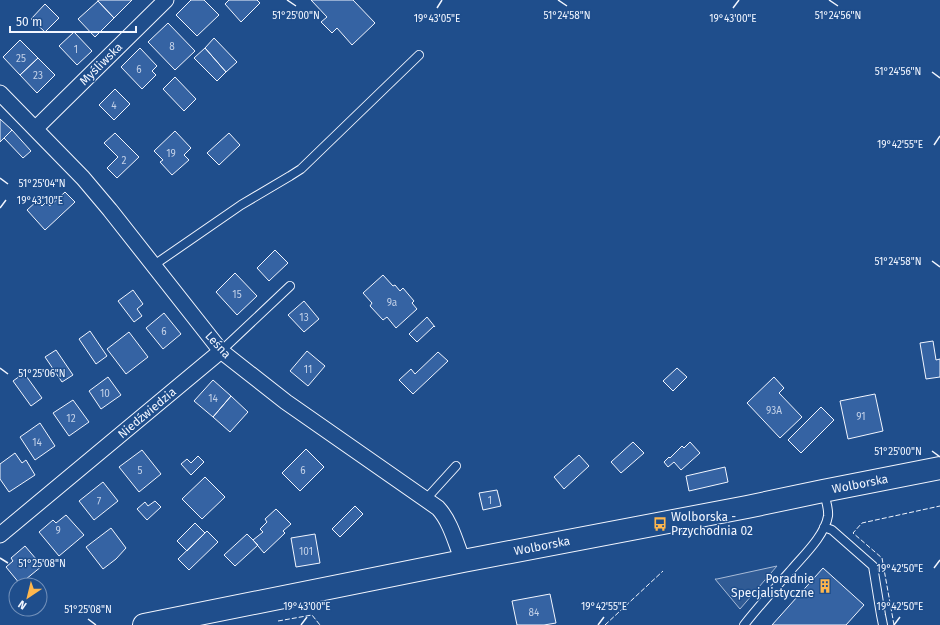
<svg xmlns="http://www.w3.org/2000/svg" width="940" height="625" font-family="'Fira Sans',sans-serif">
	<style>
		.green { fill: #305b95; stroke: #a8bbd7 }
		.building { fill: #3563a3; stroke: #f2f6ff }
		.lines { fill: none; stroke-linecap: round; stroke-linejoin: round }
		.lane-casing { stroke: #f2f6ff; stroke-width: 10 }
		.street-casing { stroke: #f2f6ff; stroke-width: 17 }
		.primary-casing { stroke: #f2f6ff; stroke-width: 24 }
		.lane { stroke: #1f4e8c; stroke-width: 8 }
		.street { stroke: #1f4e8c; stroke-width: 15 }
		.primary { stroke: #1f4e8c; stroke-width: 22 }
		.fence { stroke: #f2f6ff; stroke-width: 1; stroke-dasharray: 5 2; stroke-linecap: butt }
		.ticks { fill: none; stroke: #f2f6ff; stroke-width: 1.5 }
		.labels { text-anchor: middle; stroke-width: 3; stroke-linejoin: round; paint-order: stroke }
		.number-label { font-size: 10px; fill: #c3d1e8 }
		.street-label { font-size: 12px; fill: #f2f6ff; stroke: #1f4e8c }
		.poi-label { font-size: 12px; fill: #f2f6ff; stroke: #1f4e8c; text-anchor: start }
		.ticks-label { font-size: 10px; text-anchor: middle; fill: #f2f6ff; stroke: #1f4e8c; stroke-width: 3; stroke-linejoin: round; paint-order: stroke }
	</style>
	<rect width="100%" height="100%" fill="#1f4e8c"/>
	<path class="green" d="M777 566 740 609 715 579H717Z"/>
	<path class="building" d="M98 0H132L114 18 98 1Z
		M191 0H204L219 15 197 36 176 15Z
		M229 0H257L260 3 241 22 225 4Z
		M311 0H353L375 23 352 45 337 28 332 33 321 22 327 17Z
		M98 1 114 18 95 37 78 19Z
		M45 4 59 18 45 32 31 19Z
		M168 23 195 51 175 70 148 42Z
		M74 32 92 51 77 65 59 46Z
		M214 38 237 62 226 72 205 48Z
		M20 40 38 58 20 75 3 57Z
		M140 48 157 66 152 71 156 75 142 89 121 67Z
		M205 48 226 72 217 81 194 58Z
		M38 58 55 75 37 93 20 75Z
		M175 77 196 99 184 111 163 89Z
		M115 89 130 104 114 120 99 105Z
		M0 119 12 130 0 142Z
		M12 130 31 151 23 158 4 138Z
		M175 131 191 148 184 155 189 160 172 175 160 162 163 160 154 151Z
		M115 133 139 157 117 178 107 168 118 157 104 143Z
		M229 133 240 145 219 165 207 153Z
		M65 192 75 202 45 230 27 210 37 201 42 206 46 202 50 206Z
		M275 250 288 263 269 281 257 268Z
		M235 273 257 296 237 315 216 292Z
		M383 275 393 286 395 285 400 291 403 288 414 301 412 303 417 309 396 328 387 317 383 320 370 306 372 303 363 293Z
		M133 290 143 304 137 309 142 316 134 322 118 301Z
		M304 301 319 319 304 332 288 315Z
		M164 313 181 334 163 349 146 328Z
		M427 317 435 327 434 326 417 342 409 334Z
		M90 331 107 356 96 364 79 339Z
		M129 332 148 357 126 374 107 349Z
		M933 341 936 360 940 359V377L926 379 920 343Z
		M56 350 73 375 62 382 45 357Z
		M307 351 325 366 308 386 290 371Z
		M438 352 448 361 413 394 399 380 411 369 415 374Z
		M677 368 687 377 673 391 663 381Z
		M24 373 42 398 31 406 13 381Z
		M108 377 121 395 101 409 89 391Z
		M774 377 784 388 779 393 802 417 780 438 747 403Z
		M213 380 231 396 213 417 194 401Z
		M875 394 883 431 848 439 840 401Z
		M231 396 248 412 230 432 213 417Z
		M73 400 89 422 69 436 53 413Z
		M821 407 834 420 801 453 788 440Z
		M40 423 55 446 35 460 20 437Z
		M633 442 644 453 621 473 611 462Z
		M690 442 700 453 681 470 674 462 668 467 664 462 669 457 670 458 682 446 684 448Z
		M306 449 324 467 300 491 282 473Z
		M142 450 161 474 139 492 119 467Z
		M15 453 22 463 26 460 35 475 9 492 0 479V464Z
		M579 455 589 466 564 489 554 477Z
		M198 456 204 462 191 475 181 464 187 459 191 463Z
		M725 467 728 482 689 491 686 476Z
		M205 477 225 497 202 519 182 499Z
		M103 482 118 501 94 520 79 501Z
		M497 490 501 506 483 510 479 493Z
		M155 501 161 507 147 520 137 509 145 502 148 506Z
		M355 506 363 514 340 537 332 529Z
		M276 509 291 524 283 531 285 533 264 553 253 540 263 532 260 529 267 522 265 519Z
		M66 515 84 535 59 556 39 532 53 520 56 523Z
		M195 523 205 533 187 551 177 541Z
		M111 528 126 548 116 559 103 569 86 547Z
		M207 531 218 542 189 570 178 559Z
		M247 534 258 545 235 566 224 555Z
		M315 534 320 563 296 567 291 538Z
		M25 546 42 566 20 584 6 567 13 561 11 558Z
		M823 568 864 605 846 625H772Z
		M550 594 556 623 544 625H517L512 601Z"/>
	<g class="lines">
		<defs>
			<path id="lane" d="M154 265 241 205 290 176 301 169 419 55
				M221 351 290 286
				M426 499 456 466
				M824 527 832 530 873 566 881 615 883 625
				M744 625C759 606 776 587 792 569 804 555 825 535 828 516 829 508 825 499 824 492"/>
			<path id="street" d="M0 93 83 178 110 210 221 351 286 402 438 508C451 522 456 544 463 561
				M35 129 166 0
				M0 535 221 351"/>
			<path id="primary" d="M144 625 463 561 747 507 823 491 940 468"/>
		</defs>
		<use href="#lane" class="lane-casing"/>
		<use href="#street" class="street-casing"/>
		<use href="#primary" class="primary-casing"/>
		<use href="#lane" class="lane"/>
		<use href="#street" class="street"/>
		<use href="#primary" class="primary"/>
		<path class="fence" d="M278 621 312 615 320 625
			M605 625 663 571
			M894 625 882 558 853 533 862 523 940 506"/>
	</g>
	<path class="ticks" d="M287 0 296 6M558 0 567 6M829 0 838 6M437 8 442 0M733 8 739 0M932 72 940 78M934 145 940 136M0 178 8 184M0 208 6 200M932 261 940 267M0 368 8 374M932 451 940 457M0 558 8 563M934 568 940 560M88 619 96 625M301 625 307 617M598 625 604 617M894 625 900 617"/>
	<defs>
		<symbol id="bus-bare" viewBox="-9 -9 18 18"><path d="M-5-6H5V4H4V6H2V4H-2V6H-4V4H-5ZM-3.5-4V0h7V-4ZM-3.5 1.2v1.5H-2V1.2ZM2 1.2v1.5H3.5V1.2Z" fill="#ffb74d" stroke="#1f4e8c" stroke-width="2.5" paint-order="stroke"/></symbol>
		<symbol id="building-bare" viewBox="-9 -9 18 18"><path d="M-4-6H4V6H1V3H-1V6H-4ZM-2.5-4.3h1.7v1.8h-1.7ZM.8-4.3h1.7v1.8H.8ZM-2.5-1h1.7V.8h-1.7ZM.8-1h1.7V.8H.8Z" fill="#ffb74d" stroke="#1f4e8c" stroke-width="2.5" paint-order="stroke"/></symbol>
	</defs>
	<g fill-rule="evenodd">
		<use href="#bus-bare" x="650" y="514" width="20" height="20"/>
		<use href="#building-bare" x="815" y="576" width="20" height="20"/>
	</g>
	<g class="labels">
		<g class="number-label">
			<text x="172" y="50">8</text>
			<text x="76" y="53">1</text>
			<text x="21" y="62">25</text>
			<text x="139" y="73">6</text>
			<text x="38" y="79">23</text>
			<text x="114" y="109">4</text>
			<text x="171" y="157">19</text>
			<text x="124" y="164">2</text>
			<text x="237" y="298">15</text>
			<text x="392" y="306">9a</text>
			<text x="304" y="321">13</text>
			<text x="164" y="335">6</text>
			<text x="308" y="373">11</text>
			<text x="105" y="397">10</text>
			<text x="213" y="402">14</text>
			<text x="774" y="414">93A</text>
			<text x="861" y="420">91</text>
			<text x="71" y="422">12</text>
			<text x="37" y="446">14</text>
			<text x="140" y="474">5</text>
			<text x="303" y="474">6</text>
			<text x="490" y="504">1</text>
			<text x="99" y="505">7</text>
			<text x="58" y="534">9</text>
			<text x="306" y="555">101</text>
			<text x="534" y="616">84</text>
		</g>
		<g class="street-label">
			<text transform="translate(101 64) rotate(-45)" y="4">Myśliwska</text>
			<text transform="translate(218 345) rotate(47)" y="4">Leśna</text>
			<text transform="translate(147 413) rotate(-40)" y="4">Niedźwiedzia</text>
			<text transform="translate(860 484) rotate(-11)" y="4">Wolborska</text>
			<text transform="translate(542 546) rotate(-11)" y="4">Wolborska</text>
		</g>
		<g class="poi-label">
			<text x="671" y="521">Wolborska -<tspan x="671" dy="14">Przychodnia 02</tspan></text>
			<text x="814" y="583" text-anchor="end">Poradnie<tspan x="814" dy="14">Specjalistyczne</tspan></text>
		</g>
	</g>
	<g class="ticks-label">
		<text x="296" y="19">51°25'00"N</text>
		<text x="567" y="19">51°24'58"N</text>
		<text x="838" y="19">51°24'56"N</text>
		<text x="437" y="22">19°43'05"E</text>
		<text x="733" y="22">19°43'00"E</text>
		<text x="898" y="75">51°24'56"N</text>
		<text x="900" y="148">19°42'55"E</text>
		<text x="42" y="187">51°25'04"N</text>
		<text x="40" y="204">19°43'10"E</text>
		<text x="898" y="265">51°24'58"N</text>
		<text x="42" y="377">51°25'06"N</text>
		<text x="898" y="455">51°25'00"N</text>
		<text x="42" y="567">51°25'08"N</text>
		<text x="900" y="572">19°42'50"E</text>
		<text x="307" y="610">19°43'00"E</text>
		<text x="604" y="610">19°42'55"E</text>
		<text x="900" y="610">19°42'50"E</text>
		<text x="88" y="613">51°25'08"N</text>
	</g>
	<g transform="translate(28 597) rotate(215)"><circle r="19" fill="#1f4e8c" stroke="#7391ba"/>
	<path d="M0-3L7 15L0 10L-7 15Z" fill="#ffb74d"/>
	<text y="-6" font-size="11" font-weight="bold" text-anchor="middle" fill="#f2f6ff">N</text>
	</g>
	<path d="M10 26v6h126v-6" fill="none" stroke="#f2f6ff" stroke-width="2"/>
	<text x="16" y="26" font-size="12" fill="#f2f6ff" stroke="#1f4e8c" stroke-width="3" paint-order="stroke">50 m</text>
</svg>
